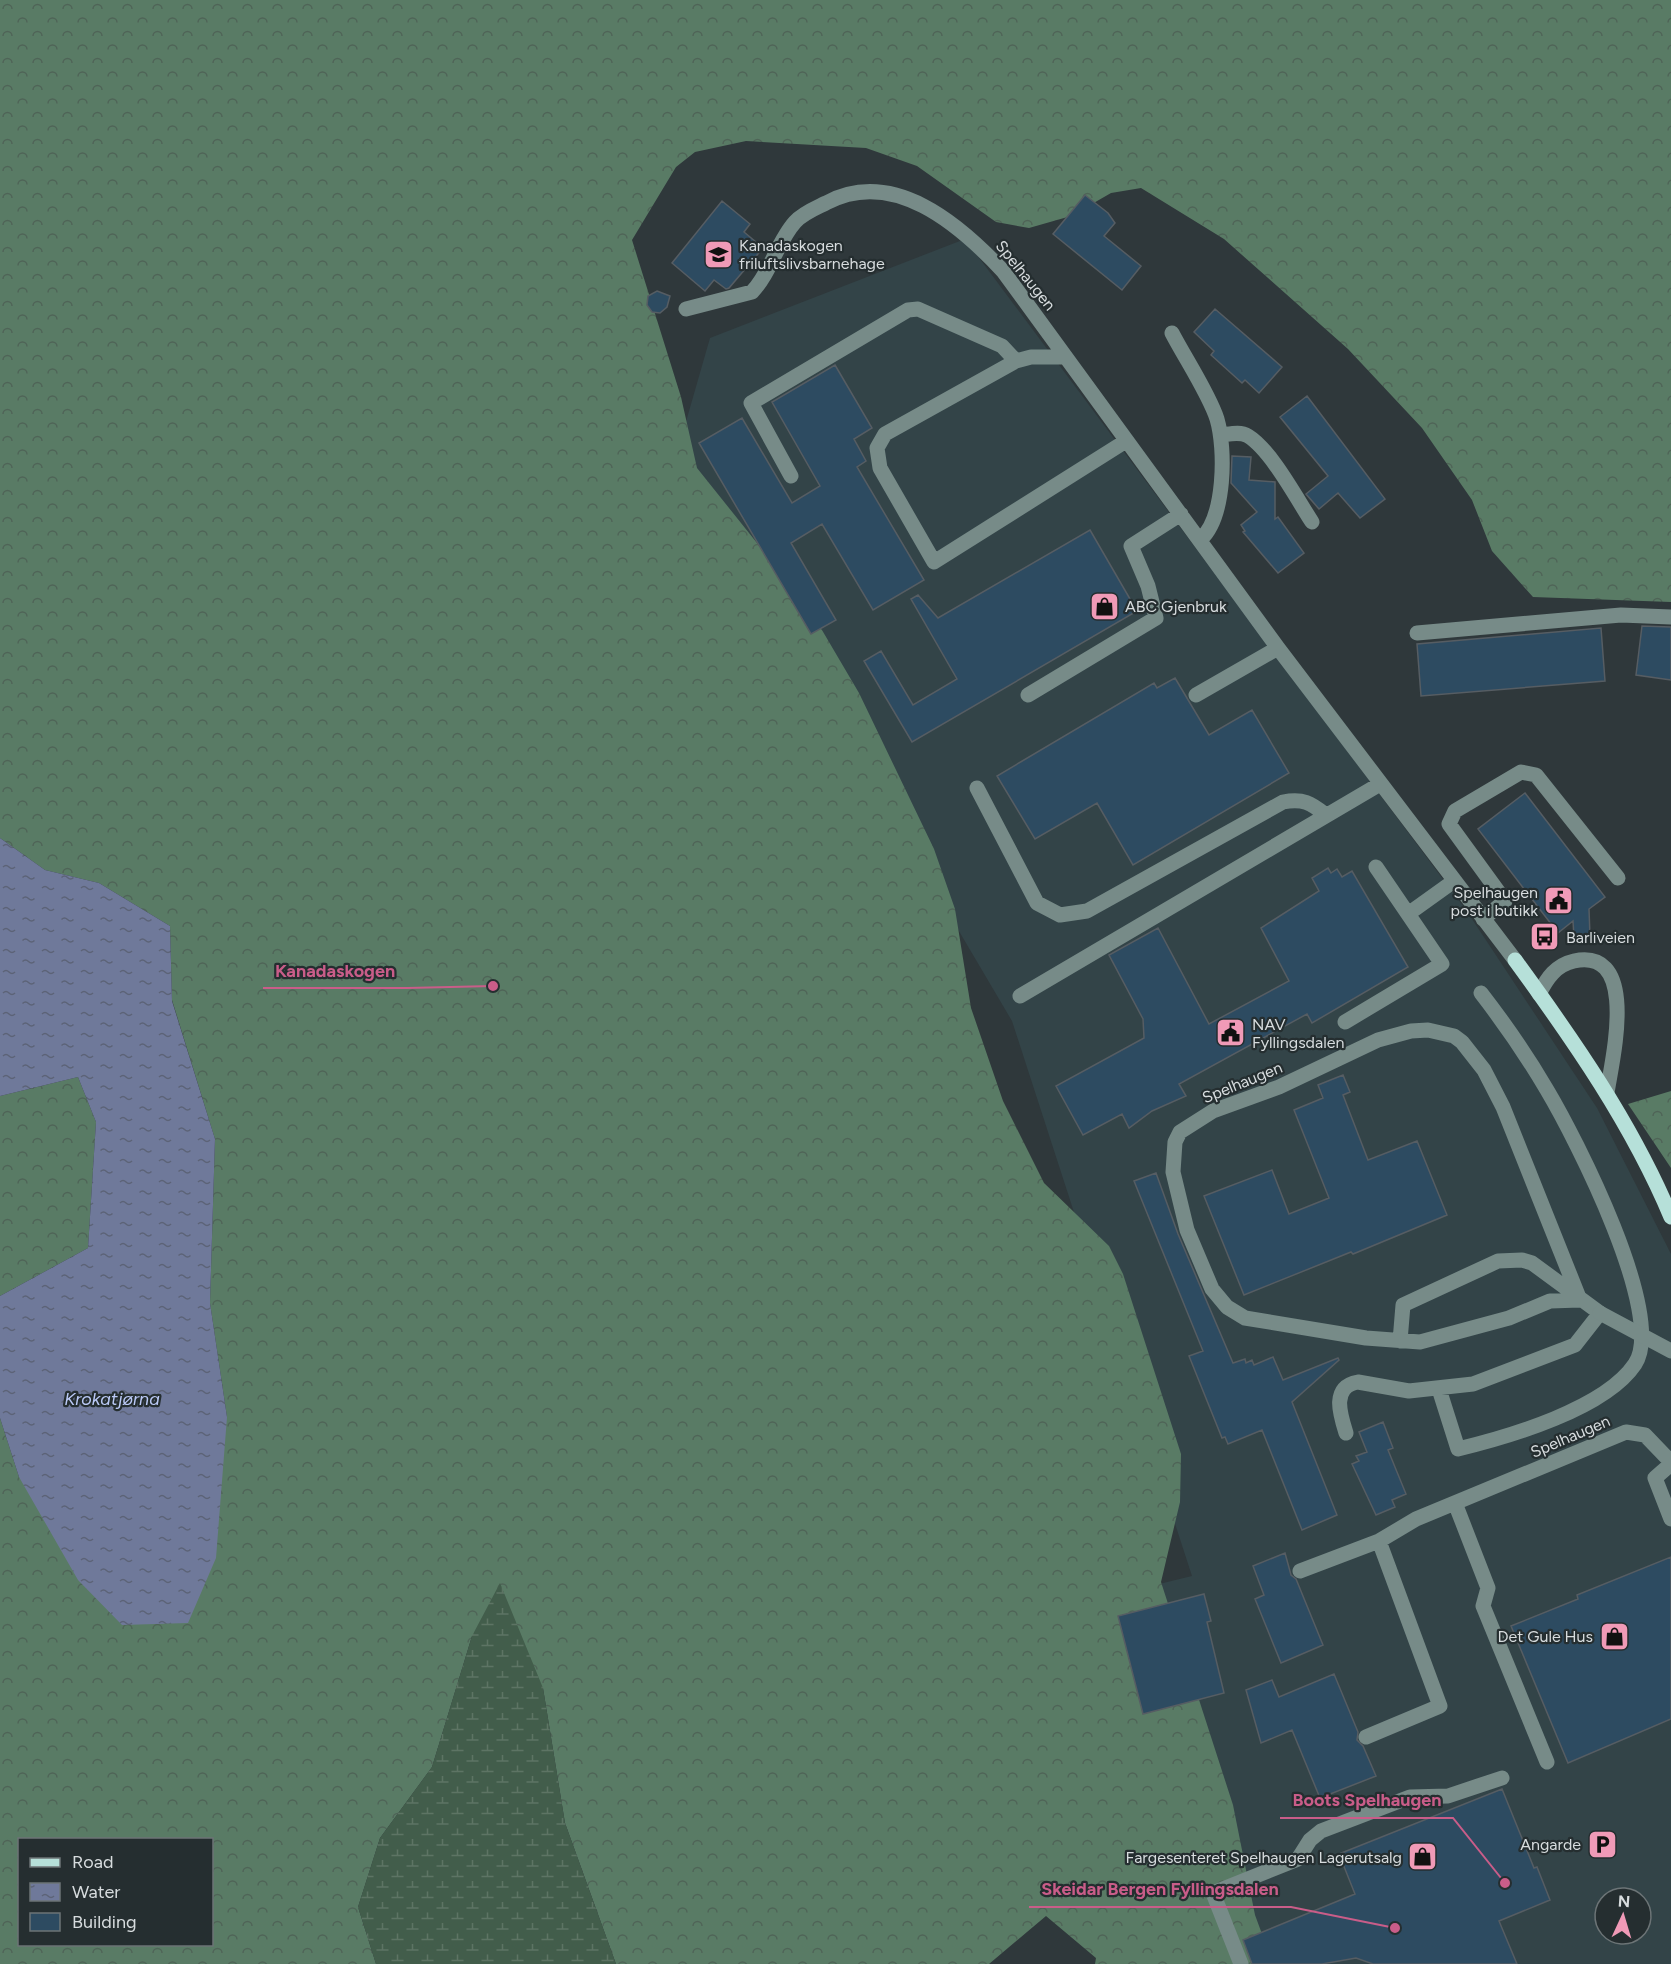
<svg xmlns="http://www.w3.org/2000/svg" width="1671" height="1964" font-family="Figtree,sans-serif">
	<style>
		.built { fill: #334448; fill-rule: evenodd }
		.forest { fill: url(#forest-crowns); fill-rule: evenodd }
		.wetland { fill: url(#wetland-marsh) }
		.water { fill: url(#water-ripples) }
		.building { fill: #2d4b61; stroke: #565d63; stroke-width: 1.5 }
		.lines { fill: none; stroke-linecap: round; stroke-linejoin: round }
		.minor { stroke: #778b88; stroke-width: 15 }
		.major { stroke: #b6e0d9; stroke-width: 15 }
		.minor-bridge { stroke: #778b88; stroke-width: 15 }
		.labels { text-anchor: middle; stroke-width: 4.5; stroke-linejoin: round; paint-order: stroke }
		.poi-label { font-size: 16px; fill: #d7dcde; stroke: #252e30; text-anchor: start }
		.street-label { font-size: 16px; fill: #d7dcde; stroke: #252e30 }
		.water-label { font-size: 18px; font-style: italic; fill: #bbcaf7; stroke: #252e30 }
		.leader { fill: none; stroke: #c95d89; stroke-width: 2 }
		.callout-dot { fill: #c95d89; stroke: #252e30; stroke-width: 2 }
		.callout-label { font-size: 18px; text-anchor: middle; font-weight: bold; fill: #c95d89; stroke: #252e30; stroke-width: 4.5; stroke-linejoin: round; paint-order: stroke }
	</style>
	<defs>
		<pattern id="forest-crowns" width="20" height="18" patternUnits="userSpaceOnUse" patternTransform="scale(1.5)"><rect width="20" height="18" fill="#597b65"/><path d="M2 6a3 3 0 1 1 6 0M12 15a3 3 0 1 1 6 0" fill="none" stroke="#4f6457"/></pattern>
		<pattern id="wetland-marsh" width="20" height="14" patternUnits="userSpaceOnUse" patternTransform="scale(1.5)"><rect width="20" height="14" fill="#425d4b"/><path d="M1 5h8M5 5V1M11 12h8M15 12V8" fill="none" stroke="#5d7464"/></pattern>
		<pattern id="water-ripples" width="26" height="14" patternUnits="userSpaceOnUse" patternTransform="scale(1.5)"><rect width="26" height="14" fill="#6f799a"/><path d="M2 4q2-2 4 0t4 0M15 11q2-2 4 0t4 0" fill="none" stroke="#5c6377"/></pattern>
	</defs>
	<rect width="100%" height="100%" fill="#2f383b"/>
	<path class="built" d="M965 239 1466 910 1597 1108 1671 1254V1964H1192L1081 1603 1192 1576 1012 1021 677 453 710 338ZM1605 1898H1641V1934H1605Z"/>
	<path class="forest" d="M0 0H1671V602L1533 597 1492 551 1472 500 1422 428 1348 349 1224 239 1141 188 1111 193 1071 216 1029 228 996 222 917 166 866 148 746 141 695 152 676 167 632 240 681 397 697 468 809 608 859 693 934 849 955 909 971 1008 1003 1101 1044 1183 1109 1246 1123 1274 1181 1454 1180 1502 1161 1582 1233 1805 1255 1915 1273 1964H1095L1096 1958 1046 1916 989 1964H616L565 1823 543 1688 472 1636 432 1767 380 1838 358 1907 376 1964H0V1418L19 1477 227 1417 210 1303 215 1139 172 1000 170 926 99 883 45 870 0 838ZM20 1840H212V1944H20Z
		M78 1077 96 1122 88 1248 0 1296V1096Z
		M1671 1091V1168L1628 1104Z"/>
	<path class="wetland" d="M500 1583 543 1688 565 1823 616 1964H376L358 1907 380 1838 432 1767 472 1636Z"/>
	<path class="water" d="M0 838 45 870 99 883 170 926 172 1001 215 1139 210 1303 227 1417 216 1558 188 1623 122 1625 78 1580 19 1477 0 1418V1296L88 1248 96 1122 78 1077 0 1096Z"/>
	<path class="building" d="M1085 195 1108 213 1115 223 1104 236 1141 266 1122 290 1053 234Z
		M722 201 750 224 744 232 763 248 729 288 726 289 714 280 705 291 672 263Z
		M657 291 670 296 667 307 660 313 652 312 647 305 648 296Z
		M1215 309 1282 367 1259 393 1245 380 1242 383 1211 355 1214 351 1194 332Z
		M835 365 872 428 854 439 866 461 857 467 924 580 873 610 822 524 791 543 836 620 811 634 699 443 742 418 792 503 820 486 772 402Z
		M1307 396 1385 499 1360 518 1338 493 1319 509 1306 494 1328 476 1280 417Z
		M1232 456 1251 457 1249 480 1275 482V519L1278 517 1304 553 1278 573 1243 532 1245 531 1241 525 1257 512 1231 483Z
		M1090 530 1137 611 912 742 864 661 881 651 913 705 957 679 911 599 918 595 938 618Z
		M1642 626 1671 627V680L1636 675Z
		M1601 628 1605 681 1421 696 1417 644Z
		M1175 678 1209 735 1252 710 1289 773 1133 865 1097 803 1035 839 997 776 1154 683 1157 688Z
		M1525 793 1605 897 1589 909 1590 936 1574 937 1573 921 1558 933 1478 829Z
		M1328 868 1331 873 1337 869 1342 877 1352 871 1408 967 1312 1023 1307 1014 1179 1084 1186 1096 1152 1111 1129 1128 1122 1114 1083 1135 1056 1086 1144 1038 1143 1019 1109 955 1158 928 1209 1024 1289 981 1261 928 1319 891 1312 878Z
		M1343 1075 1350 1092 1343 1095 1368 1160 1417 1141 1447 1215 1353 1254 1351 1252 1244 1295 1204 1196 1272 1170 1289 1214 1329 1198 1294 1110 1323 1098 1318 1085Z
		M1156 1173 1178 1234 1233 1363 1245 1359 1246 1363 1252 1360 1254 1365 1273 1357 1283 1380 1338 1358 1339 1360 1292 1402 1337 1515 1302 1530 1262 1430 1228 1444 1225 1437 1222 1438 1189 1356 1203 1351 1134 1181Z
		M1383 1422 1393 1448 1388 1450 1406 1494 1392 1500 1395 1507 1376 1515 1352 1464 1359 1461 1356 1456 1367 1452 1359 1432Z
		M1285 1553 1291 1575 1296 1579 1323 1645 1281 1663 1255 1599 1264 1595 1253 1566Z
		M1671 1557V1719L1568 1763 1511 1626 1578 1599 1577 1595Z
		M1204 1594 1211 1621 1207 1622 1224 1693 1143 1714 1118 1616Z
		M1334 1674 1358 1732 1357 1740 1363 1746 1376 1776 1320 1798 1292 1730 1261 1743 1246 1690 1272 1680 1279 1697Z
		M1502 1789 1534 1868 1537 1867 1550 1900 1499 1921 1517 1964H1373L1356 1958 1322 1964H1252L1243 1940 1355 1894 1339 1854Z"/>
	<g class="lines">
		<path class="minor" d="M686 309 752 292C771 272 777 242 795 222 803 213 816 208 826 203 893 167 959 224 1003 271L1278 648 1515 960
			M1172 333C1185 358 1209 394 1217 419 1226 450 1225 517 1201 539
			M1016 361 885 434 877 448 880 468 934 562 1126 441
			M1221 435C1230 434 1240 431 1248 436 1271 450 1297 499 1312 522
			M791 476 751 403 908 310 918 309 1002 346 1016 361 1031 357H1065
			M1417 633 1621 615 1671 617
			M1028 695 1156 618 1148 586 1131 546 1181 514
			M1196 695 1278 648
			M977 788 1037 903 1060 915 1087 911 1283 802C1303 798 1311 803 1326 815
			M1376 867 1408 914
			M1483 919 1505 901 1449 824 1455 811 1521 772 1536 775 1618 878
			M1539 994C1547 978 1556 965 1574 961 1640 947 1612 1060 1607 1093
			M1020 996 1380 784
			M1345 1022 1442 964 1408 914 1454 881
			M1428 1030 1454 1036 1462 1042 1484 1070 1503 1107 1580 1300 1550 1301 1509 1318 1420 1342 1366 1338 1245 1318 1227 1307 1212 1289 1187 1230 1173 1172 1175 1142 1180 1132 1213 1111 1279 1087 1378 1040 1411 1031Z
			M1439 1389 1458 1449C1508 1437 1605 1409 1635 1364 1667 1316 1575 1137 1547 1090 1527 1056 1505 1024 1481 993
			M1346 1433C1340 1414 1331 1387 1358 1382L1409 1391 1473 1384 1575 1345 1600 1313 1532 1263 1522 1260 1498 1261 1403 1305 1400 1341
			M1671 1464 1655 1478 1671 1519
			M1455 1503 1488 1588 1483 1606 1547 1762
			M1300 1571 1379 1541 1416 1519 1626 1432 1645 1435 1671 1462
			M1366 1737 1440 1706 1379 1541
			M1241 1964 1213 1893 1298 1859 1310 1840 1321 1831 1410 1797 1448 1796 1502 1778"/>
		<path class="major" d="M1515 960C1574 1041 1632 1124 1671 1217"/>
		<path class="minor-bridge" d="M1600 1313 1671 1351"/>
	</g>
	<defs>
		<symbol id="school-square" viewBox="-11 -11 22 22"><rect x="-9" y="-9" width="18" height="18" rx="4" fill="#f09ab7" stroke="#252e30"/><path d="M0-5L7-2L0 1L-7-2ZM-4 1L0 2.5L4 1V4Q0 6-4 4Z" fill="#111"/></symbol>
		<symbol id="shop-square" viewBox="-11 -11 22 22"><rect x="-9" y="-9" width="18" height="18" rx="4" fill="#f09ab7" stroke="#252e30"/><path d="M-5-2.5h2.3a2.7 3.5 0 0 1 5.4 0H5L5.5 6h-11ZM-1.5-2.5h3a1.5 2.3 0 0 0-3 0Z" fill="#111"/></symbol>
		<symbol id="civic-square" viewBox="-11 -11 22 22"><rect x="-9" y="-9" width="18" height="18" rx="4" fill="#f09ab7" stroke="#252e30"/><path d="M-.6-6.5H3V-4.5H.6V-3L4-1V1h2V6H-6V1h2V-1L-.6-3ZM-1.2 2.5V6h2.4V2.5Z" fill="#111"/></symbol>
		<symbol id="bus-square" viewBox="-11 -11 22 22"><rect x="-9" y="-9" width="18" height="18" rx="4" fill="#f09ab7" stroke="#252e30"/><path d="M-5-6H5V4H4V6H2V4H-2V6H-4V4H-5ZM-3.5-4V0h7V-4ZM-3.5 1.2v1.5H-2V1.2ZM2 1.2v1.5H3.5V1.2Z" fill="#111"/></symbol>
		<symbol id="parking-square" viewBox="-11 -11 22 22"><rect x="-9" y="-9" width="18" height="18" rx="4" fill="#f09ab7" stroke="#252e30"/><path d="M-3.5-5.5H1a3.5 3.5 0 0 1 0 7H-1V5.5H-3.5ZM-1-3.4V-.6H.8a1.4 1.4 0 0 0 0-2.8Z" fill="#111"/></symbol>
	</defs>
	<g fill-rule="evenodd">
		<use href="#school-square" x="702" y="238" width="33" height="33"/>
		<use href="#shop-square" x="1088" y="590" width="33" height="33"/>
		<use href="#civic-square" x="1542" y="884" width="33" height="33"/>
		<use href="#bus-square" x="1528" y="920" width="33" height="33"/>
		<use href="#civic-square" x="1214" y="1016" width="33" height="33"/>
		<use href="#shop-square" x="1598" y="1620" width="33" height="33"/>
		<use href="#parking-square" x="1586" y="1828" width="33" height="33"/>
		<use href="#shop-square" x="1406" y="1840" width="33" height="33"/>
	</g>
	<g class="labels">
		<g class="poi-label">
			<text x="739" y="251">Kanadaskogen<tspan x="739" dy="18">friluftslivsbarnehage</tspan></text>
			<text x="1125" y="612">ABC Gjenbruk</text>
			<text x="1538" y="898" text-anchor="end">Spelhaugen<tspan x="1538" dy="18">post i butikk</tspan></text>
			<text x="1566" y="943">Barliveien</text>
			<text x="1252" y="1030">NAV<tspan x="1252" dy="18">Fyllingsdalen</tspan></text>
			<text x="1593" y="1642" text-anchor="end">Det Gule Hus</text>
			<text x="1581" y="1850" text-anchor="end">Angarde</text>
			<text x="1402" y="1863" text-anchor="end">Fargesenteret Spelhaugen Lagerutsalg</text>
		</g>
		<g class="street-label">
			<text transform="translate(1026 275) rotate(51)" y="6">Spelhaugen</text>
			<text transform="translate(1242 1082) rotate(-22)" y="6">Spelhaugen</text>
			<text transform="translate(1570 1436) rotate(-23)" y="6">Spelhaugen</text>
		</g>
		<g class="water-label">
			<text x="112" y="1405">Krokatjørna</text>
		</g>
	</g>
	<path class="leader" d="M493 986L407 988H263M1505 1883L1453 1818H1280M1395 1928L1291 1907H1029"/>
	<g class="callout-dot">
		<circle cx="493" cy="986" r="6"/>
		<circle cx="1505" cy="1883" r="6"/>
		<circle cx="1395" cy="1928" r="6"/>
	</g>
	<g class="callout-label">
		<text x="335" y="977">Kanadaskogen</text>
		<text x="1367" y="1806">Boots Spelhaugen</text>
		<text x="1160" y="1895">Skeidar Bergen Fyllingsdalen</text>
	</g>
	<rect x="18" y="1838" width="195" height="108" fill="#252e30" stroke="#6c7476" stroke-width="1.5"/>
	<rect x="30" y="1858" width="30" height="9" fill="#b6e0d9" stroke="#6c7476" stroke-width="1.5"/>
	<text x="72" y="1868" font-size="18" fill="#d7dcde">Road</text>
	<rect x="30" y="1883" width="30" height="18" fill="url(#water-ripples)" stroke="#6c7476" stroke-width="1.5"/>
	<text x="72" y="1898" font-size="18" fill="#d7dcde">Water</text>
	<rect x="30" y="1913" width="30" height="18" fill="#2d4b61" stroke="#6c7476" stroke-width="1.5"/>
	<text x="72" y="1928" font-size="18" fill="#d7dcde">Building</text>
	<g transform="translate(1623 1916) rotate(4)"><circle r="28" fill="#252e30" stroke="#6c7476" stroke-width="1.5"/>
	<path d="M0-4.5L10 22L0 15L-10 22Z" fill="#f09ab7"/>
	<text y="-9" font-size="16" font-weight="bold" text-anchor="middle" fill="#d7dcde">N</text>
	</g>
</svg>
